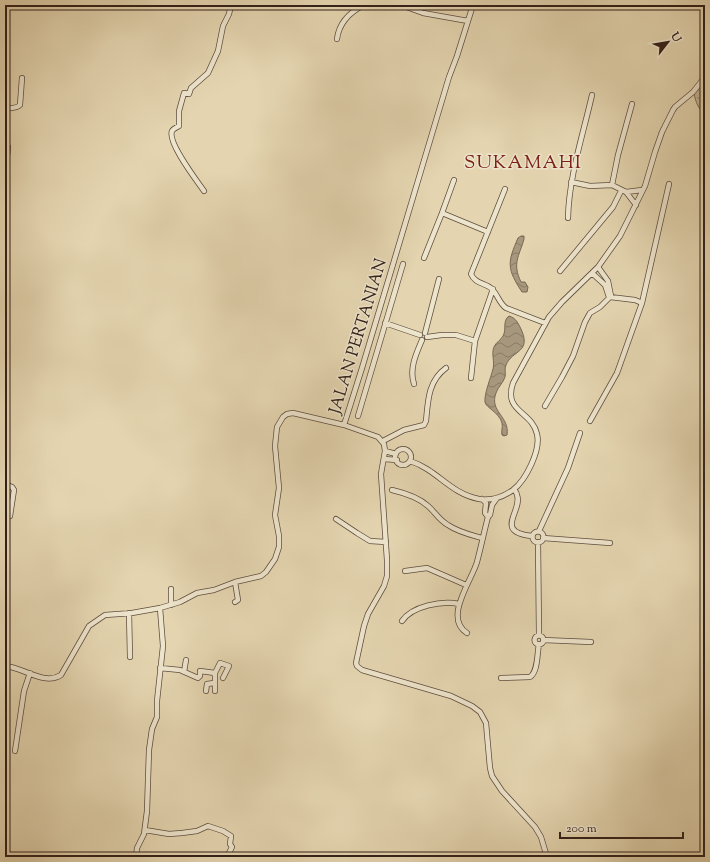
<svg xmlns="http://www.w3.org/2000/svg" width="710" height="862" font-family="'Sorts Mill Goudy',serif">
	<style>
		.grass { fill: url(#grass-dots); stroke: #7c6b58 }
		.water { fill: url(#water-waves); stroke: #786755 }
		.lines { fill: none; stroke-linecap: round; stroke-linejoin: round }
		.minor-casing { stroke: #5e4d3f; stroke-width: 6 }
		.minor { stroke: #ede4cc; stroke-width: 4.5 }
		.labels { text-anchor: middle; stroke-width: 3; stroke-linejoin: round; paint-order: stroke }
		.street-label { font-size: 17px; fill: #322019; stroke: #ede4cc }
		.quarter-label { font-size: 19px; letter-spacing: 1px; fill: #7a1f14; stroke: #ede4cc }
	</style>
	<defs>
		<pattern id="grass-dots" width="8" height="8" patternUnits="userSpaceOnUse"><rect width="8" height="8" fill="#c6b696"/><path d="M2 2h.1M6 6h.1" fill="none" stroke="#a1947a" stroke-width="1.8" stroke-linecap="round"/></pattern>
		<pattern id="water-waves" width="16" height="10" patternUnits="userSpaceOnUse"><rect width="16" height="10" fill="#a7977d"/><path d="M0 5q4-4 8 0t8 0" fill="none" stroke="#897b66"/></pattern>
	</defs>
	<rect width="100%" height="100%" fill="#e4d5b0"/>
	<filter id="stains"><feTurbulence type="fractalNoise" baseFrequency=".005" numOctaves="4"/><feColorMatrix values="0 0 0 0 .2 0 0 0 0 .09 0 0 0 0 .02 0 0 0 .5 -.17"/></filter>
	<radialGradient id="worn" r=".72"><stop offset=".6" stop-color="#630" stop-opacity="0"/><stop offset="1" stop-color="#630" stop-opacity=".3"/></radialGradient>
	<path class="grass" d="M705 80V114C698 109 696 102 694 94Z"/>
	<path class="water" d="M521 236H524V239C519 257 512 263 521 282H525L528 287 527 292H522C507 269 507 263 518 238Z
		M509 316C516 318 518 323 521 329 532 353 512 350 506 365 504 369 506 373 505 377 503 383 498 387 496 393 489 412 510 416 507 435L504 436 502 435C501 430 503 428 502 423 499 412 486 408 485 402 484 394 491 377 493 369 495 361 491 354 494 347 496 342 501 340 503 336 507 329 502 321 509 316Z"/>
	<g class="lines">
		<defs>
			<path id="minor" d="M401 5 423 13 468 21
				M337 39C339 23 350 12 364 5
				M5 108C10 108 16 109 20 105L22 78
				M5 176 8 147
				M571 182 590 186 612 185 626 192 642 190
				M612 185 618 155 632 104
				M505 189 471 274C475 284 486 283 492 289 498 295 499 303 506 308L545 323
				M204 191C197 181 167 142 172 131 173 129 177 127 179 126V111L184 93 189 94 191 88 208 73 218 51 223 26 229 14 231 5
				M626 192 636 205
				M442 213 488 232
				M568 218C569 176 583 135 592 95
				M5 245 7 256 5 261
				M424 258 442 213 454 180
				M598 267 608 281 611 296
				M560 271 613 207 621 191
				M592 273 605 285 609 297
				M385 323 420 335
				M425 333 439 279
				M427 337 442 335H456L475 341
				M471 378 475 341 493 289
				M414 384C409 369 416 354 422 340
				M545 406 562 377 573 356 585 322 590 313 600 307 610 297 635 300 642 303
				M358 416 403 264
				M590 421 617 373 642 303 669 184
				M344 425 362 368 449 77 457 56 473 5
				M383 441 404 430 424 425 426 421C428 401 428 381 446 368
				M395 457a8 8 0 1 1 16 0a8 8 0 1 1-16 0Z
				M385 451 396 454
				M384 459 397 460
				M410 461C438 470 449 493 479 499 491 501 503 497 513 490 526 480 541 450 537 434 532 411 503 412 513 383L549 317 562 302 598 267 620 236 645 186 655 152 662 132 673 110 675 107 693 92 705 77
				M5 484 12 487 14 490 10 516
				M514 489C515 491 517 493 517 495 523 511 493 532 532 536
				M392 490C405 493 418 497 428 506 435 512 439 520 448 525 458 532 471 535 482 538
				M482 499 486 503 485 513 488 517
				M336 519 357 533 370 541 386 542
				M539 531 568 468 580 433
				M532.5 537a5.5 5.5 0 1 1 11 0a5.5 5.5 0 1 1-11 0Z
				M543 538 610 543
				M538 542 539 635
				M405 571 427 568 466 585
				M235 582 238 600 235 602
				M171 589V605
				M129 613 130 657
				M402 621C412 606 443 600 459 604
				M467 633C443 618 472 580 477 562 481 547 484 532 488 517L490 515 492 505 497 498
				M534.5 640a4.5 4.5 0 1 1 9 0a4.5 4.5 0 1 1-9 0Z
				M543 640 591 642
				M5 666C23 667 44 686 61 675L89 626 105 615 132 613 160 608 180 602 197 593 214 590 235 582 261 576 266 572 275 559 279 547V536L275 515 279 488 275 446 277 427 283 417 287 414 293 413 344 425 378 437 384 444 385 451 381 474 387 560V576L384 586 368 614 364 626 356 663 357 666 362 670 451 696 472 706 480 712 486 723 490 768 492 776 502 791 535 827 541 837 547 857
				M160 668 180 670 198 678 200 676V671L215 673 220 663 229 666 223 678
				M184 672 186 660
				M501 678 530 677C538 672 537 654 539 644
				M206 691 207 684 214 683
				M215 691V673
				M15 751 24 691 30 673
				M145 830 169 834 182 833 197 831 208 826 223 831 231 836 230 844 232 847 227 857
				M136 857 137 848 144 834 147 811 149 750 152 729 157 717V701L163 646 160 608"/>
		</defs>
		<use href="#minor" class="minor-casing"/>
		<use href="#minor" class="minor"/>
	</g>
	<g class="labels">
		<g class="street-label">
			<text transform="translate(357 336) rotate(-73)" y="6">JALAN PERTANIAN</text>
		</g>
		<g class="quarter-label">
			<text x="523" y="168">SUKAMAHI</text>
		</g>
	</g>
	<rect width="710" height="862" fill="none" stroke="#e4d5b0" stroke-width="20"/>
	<rect x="6" y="6" width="698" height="850" fill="none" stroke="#322019" stroke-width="2"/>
	<rect x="10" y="10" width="690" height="842" fill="none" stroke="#322019"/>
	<g transform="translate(668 42) rotate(59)" stroke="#ede4cc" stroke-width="3" paint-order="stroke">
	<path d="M0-3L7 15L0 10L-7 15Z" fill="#322019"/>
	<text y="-6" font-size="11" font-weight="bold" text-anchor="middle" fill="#322019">U</text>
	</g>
	<path d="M560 832v6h123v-6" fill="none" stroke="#322019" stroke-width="2"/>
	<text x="566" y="832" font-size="12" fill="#322019" stroke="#ede4cc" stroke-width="3" paint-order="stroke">200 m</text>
	<rect width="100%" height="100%" filter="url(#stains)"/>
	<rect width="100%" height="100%" fill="url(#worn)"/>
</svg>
